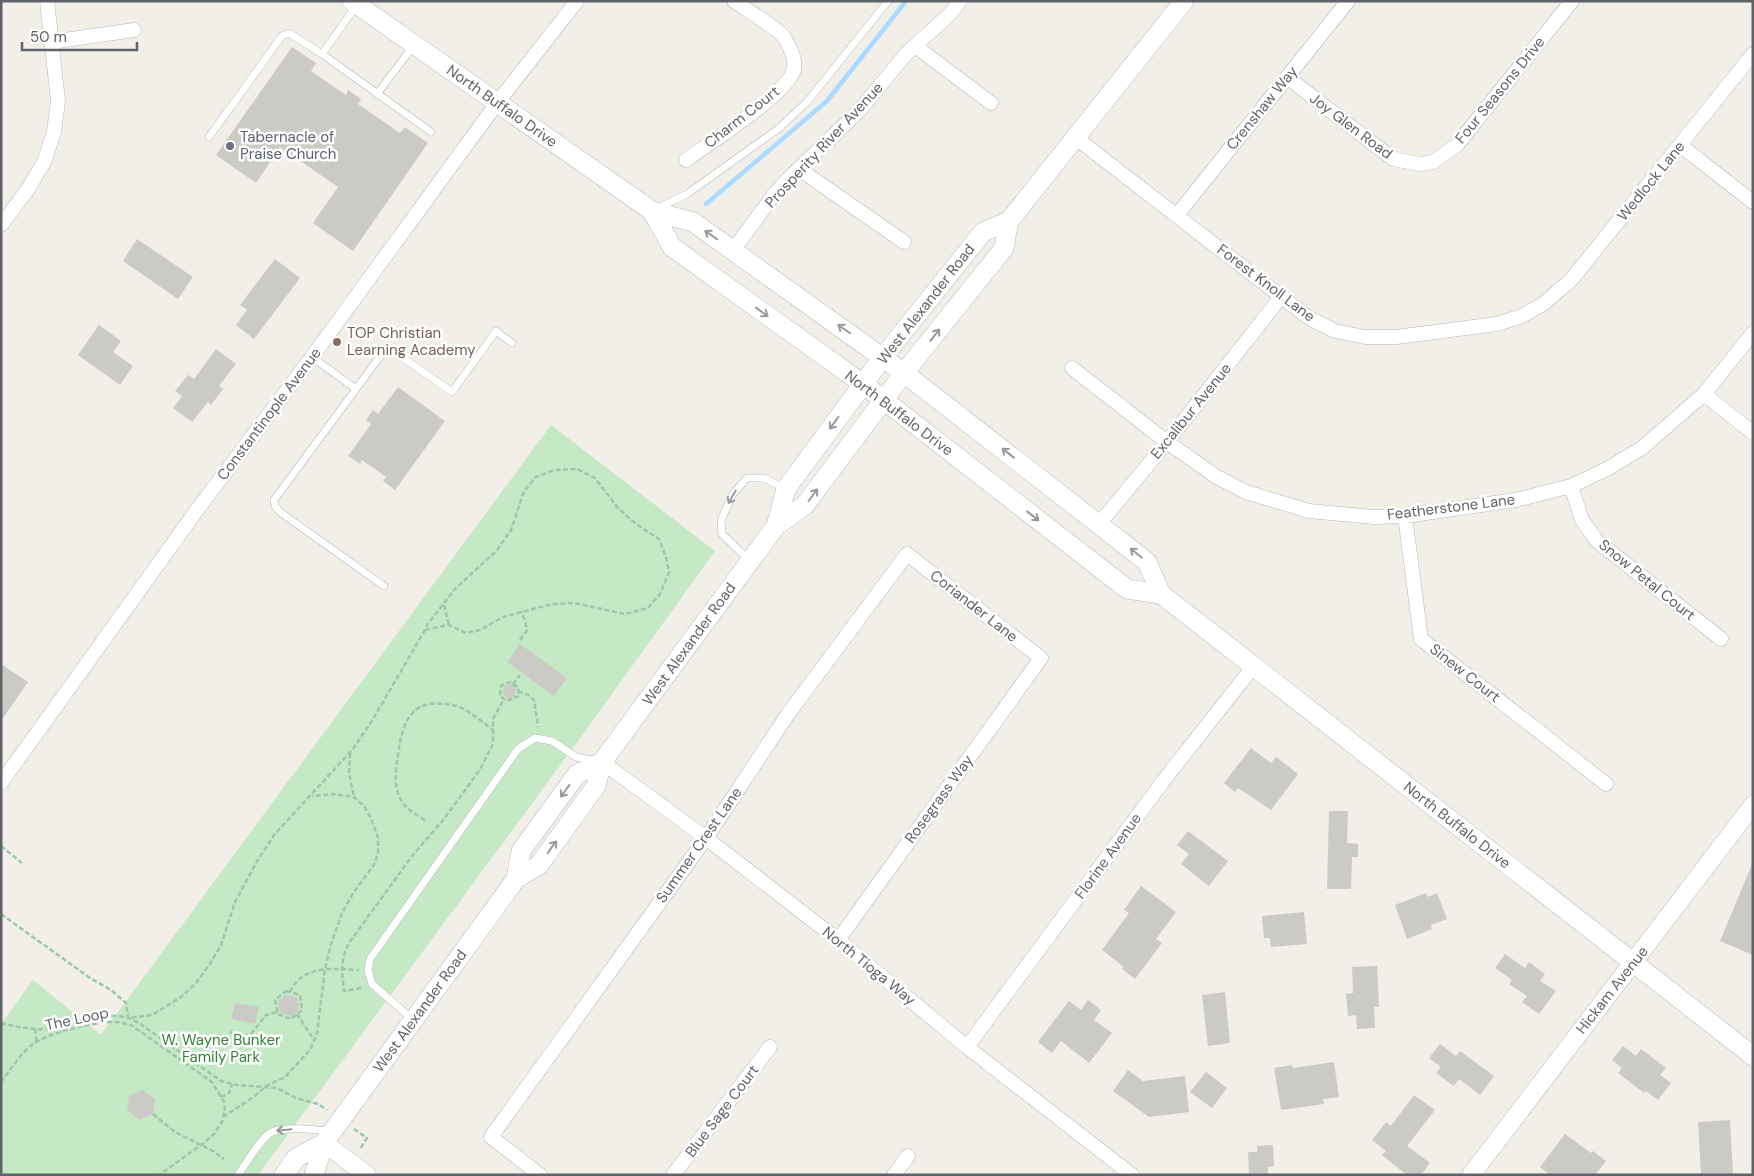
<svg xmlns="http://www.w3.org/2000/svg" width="1754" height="1176" font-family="'DM Sans',sans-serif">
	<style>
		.green { fill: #c5e8c5 }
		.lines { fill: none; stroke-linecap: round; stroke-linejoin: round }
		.stream { stroke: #aadaff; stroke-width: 4.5 }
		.building { fill: #cccac5 }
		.service-casing { stroke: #b5b8bc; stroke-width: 8 }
		.minor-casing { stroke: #b5b8bc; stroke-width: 15 }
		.tertiary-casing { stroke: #b5b8bc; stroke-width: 19 }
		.secondary-casing { stroke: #b6babf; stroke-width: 20 }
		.path { stroke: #9cc7a9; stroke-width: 2.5; stroke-dasharray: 5 2.5; stroke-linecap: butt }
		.service { stroke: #fff; stroke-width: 7 }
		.minor { stroke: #fff; stroke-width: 14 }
		.tertiary { stroke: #fff; stroke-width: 18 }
		.secondary { stroke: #fff; stroke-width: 19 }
		.oneway { stroke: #979a9d }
		.worship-dot { fill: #6b7280; stroke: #fff; stroke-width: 2 }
		.education-dot { fill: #8d6e63; stroke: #fff; stroke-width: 2 }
		.labels { text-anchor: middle; stroke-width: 5; stroke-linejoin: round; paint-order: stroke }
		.street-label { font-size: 15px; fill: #5f6368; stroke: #fff }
		.worship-label { font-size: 15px; fill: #5b616d; stroke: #fff; text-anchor: start }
		.education-label { font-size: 15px; fill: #785e54; stroke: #fff; text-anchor: start }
		.park-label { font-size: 15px; fill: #348238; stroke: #fff }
	</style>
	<rect width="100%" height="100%" fill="#f1efe8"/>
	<path class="green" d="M551 425 715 551 581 737 258 1175H1V1024L33 980 101 1035Z"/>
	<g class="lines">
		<path class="stream" d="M706 204 827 101 906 1"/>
	</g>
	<path class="building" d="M292 47 316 63 311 71 346 95 348 90 361 99 358 104 400 133 405 127 428 143 353 251 313 223 338 187 280 147 256 183 216 155Z
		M137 239 193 277 178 299 123 261Z
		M275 259 300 278 254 339 236 325 247 310 240 305Z
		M99 325 121 341 113 352 133 366 120 385 78 355Z
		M216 349 236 364 219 386 223 389 211 405 208 402 192 422 173 408 182 396 175 391 188 375 194 379Z
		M398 387 445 421 395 490 383 481 386 477 362 460 360 464 348 456 371 424 366 420 373 410 378 414Z
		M520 644 567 678 554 696 507 662Z
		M1 664 28 682 1 721Z
		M516 681 515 696 508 699 503 694 504 687Z
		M1251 748 1271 763 1276 757 1298 774 1271 810 1238 788 1235 792 1224 783Z
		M1329 811H1348L1347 843 1358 844V857H1352L1351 889H1327Z
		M1188 831 1228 861 1209 886 1181 864 1189 854 1177 845Z
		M1753 862V955L1720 941Z
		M1141 886 1176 912 1156 939 1162 943 1135 979 1122 969 1124 967 1102 950 1129 913 1124 910Z
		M1426 893 1428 897 1437 893 1447 919 1431 925 1432 929 1407 939 1395 905Z
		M1304 912 1307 944 1271 947 1270 938H1264L1262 916Z
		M1505 954 1525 968 1529 962 1545 974 1540 981 1556 991 1539 1014 1522 1002 1527 996 1509 984 1512 980 1495 968Z
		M1377 966 1379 1007H1374L1375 1028 1357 1029 1356 1015 1348 1016 1346 994 1353 993 1352 967Z
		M1225 992 1230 1043 1208 1046 1202 995Z
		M286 994 297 998 299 1010 291 1017 280 1012 278 1002Z
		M1088 1000 1101 1010 1094 1020 1112 1033 1089 1063 1061 1041 1052 1053 1038 1042 1069 1001 1081 1010Z
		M235 1003 259 1007 255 1024 231 1019Z
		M1440 1044 1456 1056 1460 1051 1494 1076 1480 1095 1459 1079 1454 1086 1436 1073 1441 1067 1429 1058Z
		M1623 1046 1636 1056 1641 1049 1666 1068 1660 1075 1671 1083 1658 1100 1646 1091 1644 1093 1618 1073 1622 1068 1612 1060Z
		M1334 1062 1339 1097 1323 1099 1324 1104 1281 1110 1274 1068 1292 1065 1293 1068Z
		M1128 1070 1143 1081 1185 1076 1189 1112 1149 1117 1113 1091Z
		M1206 1072 1227 1088 1212 1108 1190 1092Z
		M142 1090 155 1099 153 1114 139 1120 127 1110 129 1096Z
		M1414 1095 1435 1110 1407 1146 1430 1163 1421 1175H1407L1382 1155 1386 1151 1372 1140 1386 1122 1391 1126Z
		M1730 1120 1733 1175H1701L1698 1122Z
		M1565 1134 1591 1153 1593 1151 1606 1161 1595 1175H1550L1540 1167Z
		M1273 1145 1274 1166 1268 1167V1175H1249L1248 1152H1257V1146Z"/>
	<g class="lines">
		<defs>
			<path id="service" d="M322 54 357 5
				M377 94 414 45
				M209 137 282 36 289 33 322 54 431 132
				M656 209 687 194 778 129 807 102 888 1
				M312 357 356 389 274 500 275 506 280 512 384 586
				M356 389 387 347 452 392 496 331 512 343
				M750 561 722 534 721 520 733 494 747 478H764L786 489
				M412 1019 372 984 368 970 370 959 518 749 535 738 552 741 576 757 596 761
				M238 1175C246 1164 260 1138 272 1132 286 1126 314 1130 330 1131"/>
			<path id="minor" d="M51 42 134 30
				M915 46 991 103
				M1287 77 1393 159 1420 164 1433 162 1457 145 1572 1
				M1076 138 1309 318 1335 331 1365 337H1396L1497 324 1522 316 1543 304 1571 280 1753 54
				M1680 145 1753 202
				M686 160C708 144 789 93 794 69 796 59 789 45 784 37 779 29 743 8 734 1
				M799 169 904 242
				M1177 215 1348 1
				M1 225 28 189 44 162 54 132 58 101 47 1
				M733 250 773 196 789 178 858 112 907 53 950 14 960 1
				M1072 368 1167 442 1217 477 1246 492 1309 511 1374 517 1405 516 1516 500 1571 486 1607 469 1642 448 1704 394 1753 333
				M1704 394 1753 433
				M1571 486 1582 520 1597 541 1721 639
				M1405 516 1421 639 1606 784
				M1099 524 1167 442 1281 297
				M602 762 706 838 838 940 967 1047 1132 1175
				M1 783 197 510 312 357 497 103 577 1
				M967 1047 1167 776 1253 667
				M540 1175 491 1137 706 838 788 714 907 554 1041 658 838 940
				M673 1175 770 1047
				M894 1175 908 1156"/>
			<path id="tertiary" d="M324 1143 367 1175
				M1471 1175 1753 805"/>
			<path id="secondary" d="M352 1 652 211 693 222 904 373 1147 562 1161 594 1753 1056
				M652 211 672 247 863 384 1127 589 1161 594
				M776 526 786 489 883 357 983 232 1009 221
				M516 879 521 851 577 774 602 762
				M284 1175 296 1158 324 1143
				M314 1175 324 1143 516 879 539 865 596 786 602 762 776 526 805 505 904 373 1004 248 1009 221 1184 1"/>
		</defs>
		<use href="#service" class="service-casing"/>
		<use href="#minor" class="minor-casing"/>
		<use href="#tertiary" class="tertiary-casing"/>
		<use href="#secondary" class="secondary-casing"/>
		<path class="path" d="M444 605 449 625
			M520 640 527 630 525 621 521 611
			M513 684 518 687 519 696 507 701 500 696 501 686 510 682 513 684 520 675
			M518 691 528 695 534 700 538 727
			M350 753 349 773 354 797
			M425 820C416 815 406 809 401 800 393 786 396 770 398 755 403 716 414 696 457 706 467 709 484 723 493 730
			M1 846 22 863
			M1 914 90 978 111 990 126 1003 128 1018 152 1015 181 997 196 983 210 964 221 945 235 902 256 863 274 835 353 749 373 719 425 630 427 625 455 589 497 550 511 530 524 491 536 477 554 470 577 469 595 478 617 507 636 524 659 539 666 557 669 572 660 594 648 608 625 614 574 603 552 604 503 617 480 630 466 633 449 625 425 630
			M361 988 344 991C342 972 340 960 349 943L412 856 444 819 479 771 493 744V719L504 699
			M286 991 300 995 302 1010 291 1019 278 1014 275 1000Z
			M290 992C303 964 333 969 359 970
			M297 1014 314 1040
			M1 1023C20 1028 40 1031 59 1028 80 1024 107 1011 128 1018 133 1019 138 1023 142 1025L221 1081 237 1085 277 1088 296 1098 318 1104 327 1110
			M36 1029 35 1035 37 1041
			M230 1032 241 1037 251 1034 266 1015 277 1012
			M1 1082C11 1069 20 1054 33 1044 48 1033 97 1021 116 1022 121 1022 126 1024 131 1025L212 1082 224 1102 225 1110 222 1122 214 1134 204 1143 159 1175
			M221 1097 229 1093 232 1084
			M153 1114 175 1132 213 1151 224 1159
			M223 1117 255 1096 266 1086 285 1077 310 1050 317 1034 325 969 331 944 342 913 354 892 375 863 378 853V838L371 818 364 806 354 797 333 794 312 796
			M354 1129 367 1138 360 1149"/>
		<use href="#service" class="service"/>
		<use href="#minor" class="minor"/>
		<use href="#tertiary" class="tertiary"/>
		<use href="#secondary" class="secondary"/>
	</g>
	<defs><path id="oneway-shaft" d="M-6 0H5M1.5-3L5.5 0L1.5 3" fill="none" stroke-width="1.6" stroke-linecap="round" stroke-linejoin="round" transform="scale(1.25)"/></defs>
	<g class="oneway">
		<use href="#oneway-shaft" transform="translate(711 235) rotate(-145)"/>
		<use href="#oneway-shaft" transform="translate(762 312) rotate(36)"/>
		<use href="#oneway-shaft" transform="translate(844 329) rotate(-145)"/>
		<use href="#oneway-shaft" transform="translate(935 335) rotate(-52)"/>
		<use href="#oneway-shaft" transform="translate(834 423) rotate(126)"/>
		<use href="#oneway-shaft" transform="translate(1008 453) rotate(-142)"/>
		<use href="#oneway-shaft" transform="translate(813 495) rotate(-53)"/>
		<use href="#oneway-shaft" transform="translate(732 497) rotate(120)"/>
		<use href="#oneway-shaft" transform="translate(1033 516) rotate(38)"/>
		<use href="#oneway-shaft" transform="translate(1136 553) rotate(-141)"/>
		<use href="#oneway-shaft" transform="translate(565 791) rotate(126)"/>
		<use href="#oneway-shaft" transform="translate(552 847) rotate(-54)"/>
		<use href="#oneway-shaft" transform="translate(284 1130) rotate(174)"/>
	</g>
	<circle class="worship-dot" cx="230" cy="146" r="5"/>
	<circle class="education-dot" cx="337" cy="342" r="5"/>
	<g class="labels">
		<g class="street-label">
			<text transform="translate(1500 90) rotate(-51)" y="5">Four Seasons Drive</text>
			<text transform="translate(502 106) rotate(35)" y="5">North Buffalo Drive</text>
			<text transform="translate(1262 108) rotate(-51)" y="5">Crenshaw Way</text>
			<text transform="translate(742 117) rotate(-38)" y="5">Charm Court</text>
			<text transform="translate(1351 126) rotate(37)" y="5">Joy Glen Road</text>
			<text transform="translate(824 145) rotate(-47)" y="5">Prosperity River Avenue</text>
			<text transform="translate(1651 181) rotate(-51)" y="5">Wedlock Lane</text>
			<text transform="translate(1266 283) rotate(37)" y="5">Forest Knoll Lane</text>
			<text transform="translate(926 304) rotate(-52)" y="5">West Alexander Road</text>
			<text transform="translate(1191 411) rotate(-51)" y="5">Excalibur Avenue</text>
			<text transform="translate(899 413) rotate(37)" y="5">North Buffalo Drive</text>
			<text transform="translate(269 414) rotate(-53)" y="5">Constantinople Avenue</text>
			<text transform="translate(1451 507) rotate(-7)" y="5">Featherstone Lane</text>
			<text transform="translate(1647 580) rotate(39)" y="5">Snow Petal Court</text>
			<text transform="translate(974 606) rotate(38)" y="5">Coriander Lane</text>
			<text transform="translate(689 644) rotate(-54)" y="5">West Alexander Road</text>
			<text transform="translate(1465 673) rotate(38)" y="5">Sinew Court</text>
			<text transform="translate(939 799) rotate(-54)" y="5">Rosegrass Way</text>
			<text transform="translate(1457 825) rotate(38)" y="5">North Buffalo Drive</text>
			<text transform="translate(699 845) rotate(-55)" y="5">Summer Crest Lane</text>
			<text transform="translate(1108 856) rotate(-54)" y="5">Florine Avenue</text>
			<text transform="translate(869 966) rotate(39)" y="5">North Tioga Way</text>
			<text transform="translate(1612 990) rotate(-52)" y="5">Hickam Avenue</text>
			<text transform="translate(420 1011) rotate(-54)" y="5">West Alexander Road</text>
			<text transform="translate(77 1019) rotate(-12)" y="5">The Loop</text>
			<text transform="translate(722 1111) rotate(-53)" y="5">Blue Sage Court</text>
		</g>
		<g class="worship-label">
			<text x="240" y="142">Tabernacle of<tspan x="240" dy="17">Praise Church</tspan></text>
		</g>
		<g class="education-label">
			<text x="347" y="338">TOP Christian<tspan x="347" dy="17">Learning Academy</tspan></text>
		</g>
		<g class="park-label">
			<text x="221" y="1045">W. Wayne Bunker<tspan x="221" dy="17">Family Park</tspan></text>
		</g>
	</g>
	<rect width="1754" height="1176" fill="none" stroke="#5f6368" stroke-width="5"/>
	<path d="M22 42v8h115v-8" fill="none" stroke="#5f6368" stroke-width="2.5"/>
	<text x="30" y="42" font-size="15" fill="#5f6368" stroke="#ffffff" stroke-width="4" paint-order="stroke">50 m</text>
</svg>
